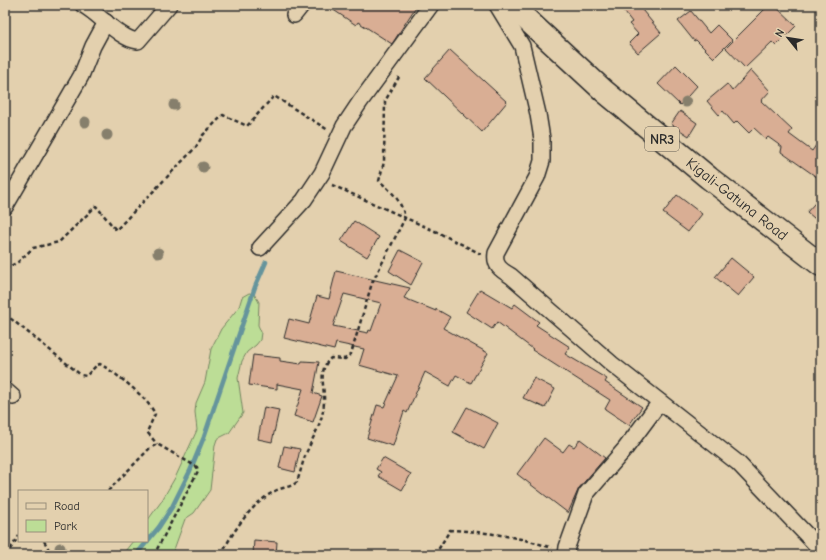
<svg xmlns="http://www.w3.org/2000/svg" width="826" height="560" font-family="'Comic Neue',sans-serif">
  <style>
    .green { fill: #bcdd96; stroke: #748460 }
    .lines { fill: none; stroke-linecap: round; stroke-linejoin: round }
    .stream { stroke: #65949c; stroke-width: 4.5 }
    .building { fill: #d9ae94; stroke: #2b2b2b; fill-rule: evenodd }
    .minor-casing { stroke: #2b2b2b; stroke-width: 18 }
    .highway-casing { stroke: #2b2b2b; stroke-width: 25 }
    .path { stroke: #2b2b2b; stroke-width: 2.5; stroke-dasharray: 4 3; stroke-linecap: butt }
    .minor { stroke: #e3d0ae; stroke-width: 15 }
    .highway { stroke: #e3d0ae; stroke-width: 22 }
    .tree { fill: #867f6c }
    .labels { text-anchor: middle; stroke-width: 3; stroke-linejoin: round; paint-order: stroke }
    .shield { fill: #e3d0ae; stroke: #625c52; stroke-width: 1 }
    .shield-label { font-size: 14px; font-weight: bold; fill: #2b2b2b }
    .street-label { font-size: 15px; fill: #2b2b2b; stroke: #e3d0ae }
  </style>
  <rect width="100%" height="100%" fill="#e3d0ae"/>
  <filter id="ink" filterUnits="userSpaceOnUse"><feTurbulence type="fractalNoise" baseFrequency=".025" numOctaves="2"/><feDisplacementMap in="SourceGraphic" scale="8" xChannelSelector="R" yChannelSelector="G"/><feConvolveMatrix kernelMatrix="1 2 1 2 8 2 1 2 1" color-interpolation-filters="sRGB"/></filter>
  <g filter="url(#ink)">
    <polygon class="green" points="249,293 254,294 259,302 258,325 261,332 260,340 256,345 247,352 242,361 238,378 243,413 229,433 217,439 215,445 210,490 194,513 185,519 172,555 122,555 133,541 147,541 147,521 161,502 176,476 197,430 195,412 196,403 205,382 211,349 221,329 239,307 242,297"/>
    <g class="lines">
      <polyline class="stream" points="136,555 159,527 172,507 190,471 204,437 255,287 266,262"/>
    </g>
    <g class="building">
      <polygon points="326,5 417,5 392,44 358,22 356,25"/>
      <polygon points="619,5 638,5 661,33 638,53 629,43 638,34 629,24 632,22"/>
      <polygon points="769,5 774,5 796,26 776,46 772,42 745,68 726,48"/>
      <polygon points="691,11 709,33 717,25 732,40 714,58 696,40 694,41 678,21"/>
      <polygon points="450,50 507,102 482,132 425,78"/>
      <polygon points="676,65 697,86 680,105 658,84"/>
      <polygon points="751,70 770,91 761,101 792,130 789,134 812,151 821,138 821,180 781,152 782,147 768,137 766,139 754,128 749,133 737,121 734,124 723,111 719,115 707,101 727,84 732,91"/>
      <polygon points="680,111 697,123 689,136 671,124"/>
      <polygon points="677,195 702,214 688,232 663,213"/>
      <polygon points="821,196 821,224 807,212"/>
      <polygon points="354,221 379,237 367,257 341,241"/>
      <polygon points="400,250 423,262 411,285 389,271"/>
      <polygon points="731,258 754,277 738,296 715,277"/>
      <path d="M336,271l74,17 -6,10 32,13v-2l14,8 -7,11 45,25 -17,30 -15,-8 -6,11 -25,-14 -18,41 -3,-2 -11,35 -26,-8 10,-33 7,2 14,-31 -39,-11 5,-16 -28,-6 -2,7 -50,-12 5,-19 20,5 8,-28 12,3zM344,294l37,9 -10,28 -2,-1 -1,3 -35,-7z"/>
      <polygon points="480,289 512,308 515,304 539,322 536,325 570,347 565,354 607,379 605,382 642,407 629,425 605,409 610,400 532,350 533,349 497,322 492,329 466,312"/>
      <polygon points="253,355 280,358 280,361 301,364 302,361 319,362 313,393 322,396 313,422 294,416 303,389 277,384 277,389 249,385"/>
      <polygon points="534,378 555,389 545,408 523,398"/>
      <polygon points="264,407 279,410 272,442 258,439"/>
      <polygon points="467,407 498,423 484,449 453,432"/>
      <polygon points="544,438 563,452 569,444 574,447 580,439 605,458 579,488 568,513 517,474"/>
      <polygon points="284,446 300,449 295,472 279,468"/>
      <polygon points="383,458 411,474 402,490 378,476 381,472 376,469"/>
      <polygon points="254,540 277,542 276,555 253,555"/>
    </g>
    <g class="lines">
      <defs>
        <g id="minor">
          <path d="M83,5c16,9 37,34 55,36l31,-36"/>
          <path d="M497,5l25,41 16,68 4,25v22l-5,16 -41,76c-2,13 5,17 15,23l101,88 126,99 83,87"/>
          <polyline points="294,15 302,5"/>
          <polyline points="5,207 81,76 93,46 106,22"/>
          <polyline points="260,248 304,200 322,173 344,126 360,102 431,5"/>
          <polyline points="5,390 13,397"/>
          <polyline points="566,555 567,547 586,494 625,449 660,402"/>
        </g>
        <polyline id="highway" points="511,5 604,91 709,178 821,265"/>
      </defs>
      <use href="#minor" class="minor-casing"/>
      <use href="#highway" class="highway-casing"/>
      <g class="path">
        <polyline points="332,185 437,232 481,254"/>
        <polyline points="5,269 18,262 33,248 59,242 96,206 116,230 196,147 203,135 223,115 247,126 274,96 328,130"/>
        <path d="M5,314l76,61 5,1 11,-11 3,-1c17,10 47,33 55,50l-8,18 10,12"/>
        <polyline points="108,491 150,448 157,444 197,467 198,471 154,555"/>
        <polyline points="44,541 52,555"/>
        <polyline points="6,555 19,536"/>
        <path d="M221,555c12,-24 30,-51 54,-64 7,-4 15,-3 22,-9 4,-11 6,-23 11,-33 7,-16 15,-28 16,-47 1,-15 -7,-32 7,-44l14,1 6,-5 21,-71 33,-65c-3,-16 -13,-27 -26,-37l5,-19 1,-61 14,-24"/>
        <path d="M435,555l15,-25c37,2 67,6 102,18"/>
      </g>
      <use href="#minor" class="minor"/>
      <use href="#highway" class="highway"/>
    </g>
    <g class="tree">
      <circle cx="686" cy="102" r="5.5"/>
      <circle cx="174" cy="105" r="5.5"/>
      <circle cx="85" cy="122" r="5.5"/>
      <circle cx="107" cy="135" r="5.5"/>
      <circle cx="203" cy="167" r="5.5"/>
      <circle cx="158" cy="253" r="5.5"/>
      <circle cx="60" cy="548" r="5.5"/>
    </g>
  </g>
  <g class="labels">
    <rect class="shield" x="645" y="127" width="34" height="24" rx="3"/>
    <g class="shield-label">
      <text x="662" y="144">NR3</text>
    </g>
    <g class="street-label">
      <text transform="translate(737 199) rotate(38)" y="5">Kigali-Gatuna Road</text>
    </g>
  </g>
  <rect width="826" height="560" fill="none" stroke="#e3d0ae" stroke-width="20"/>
  <rect x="10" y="10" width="806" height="540" fill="none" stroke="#2b2b2b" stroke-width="1.5" filter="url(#ink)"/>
  <rect x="18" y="490" width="130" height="52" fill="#e3d0ae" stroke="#998e7a"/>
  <rect x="26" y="503" width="20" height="6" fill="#e3d0ae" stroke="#998e7a"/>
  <text x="54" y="510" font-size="12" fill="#2b2b2b">Road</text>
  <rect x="26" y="520" width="20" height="12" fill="#bcdd96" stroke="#998e7a"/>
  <text x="54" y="530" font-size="12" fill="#2b2b2b">Park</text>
  <g transform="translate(788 38) rotate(300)" stroke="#e3d0ae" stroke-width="3" paint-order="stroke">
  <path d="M0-3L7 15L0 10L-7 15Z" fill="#2b2b2b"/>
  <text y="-6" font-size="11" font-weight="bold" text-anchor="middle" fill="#2b2b2b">N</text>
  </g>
</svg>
